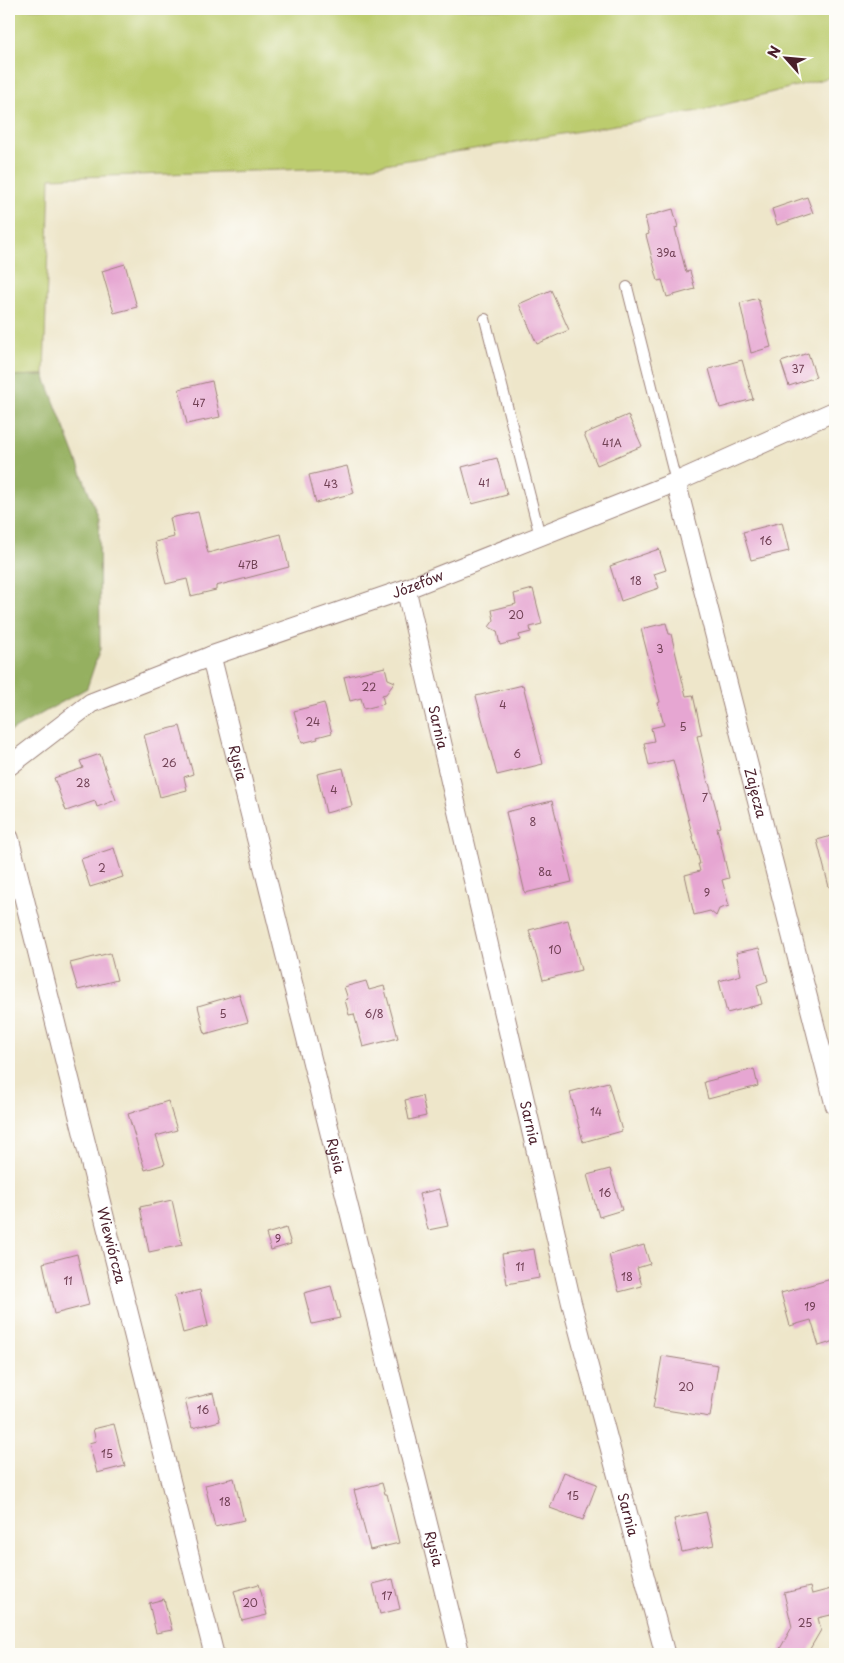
<svg xmlns="http://www.w3.org/2000/svg" width="844" height="1663" font-family="'Playpen Sans',sans-serif">
  <style>
    .green { fill: #bccc6e; stroke: #83764c }
    .forest { fill: #95b061; stroke: #706846 }
    .building { fill: #e6a6d2 }
    .lines { fill: none; stroke-linecap: round; stroke-linejoin: round }
    .lane-casing { stroke: #9c827a; stroke-width: 12 }
    .street-casing { stroke: #9c827a; stroke-width: 21 }
    .lane { stroke: #fff; stroke-width: 10 }
    .street { stroke: #fff; stroke-width: 19 }
    .labels { text-anchor: middle; stroke-width: 5; stroke-linejoin: round; paint-order: stroke }
    .number-label { font-size: 11px; fill: #714155 }
    .street-label { font-size: 14px; fill: #4a1f2b; stroke: #fdfcf7 }
  </style>
  <rect width="100%" height="100%" fill="#fdfcf7"/>
  <filter id="ink" filterUnits="userSpaceOnUse"><feTurbulence type="fractalNoise" baseFrequency=".02" numOctaves="2"/><feDisplacementMap in="SourceGraphic" scale="10" xChannelSelector="R" yChannelSelector="G"/><feConvolveMatrix kernelMatrix="1 2 1 2 8 2 1 2 1" color-interpolation-filters="sRGB"/></filter>
  <filter id="wash" filterUnits="userSpaceOnUse"><feTurbulence type="fractalNoise" baseFrequency=".0096" numOctaves="4" result="noise"/><feDisplacementMap in="SourceGraphic" scale="20" xChannelSelector="R" yChannelSelector="G"/><feGaussianBlur stdDeviation="1.12" result="paint"/><feColorMatrix in="noise" values="0 0 0 0 0 0 0 0 0 0 0 0 0 0 0 0 0 1.4 0 .05"/><feComposite in="paint" operator="in"/></filter>
  <g filter="url(#wash)">
    <rect width="100%" height="100%" fill="#eee6ca"/>
    <polygon class="green" points="9,9 835,9 835,76 704,110 367,167 50,178 44,375 9,376"/>
    <polygon class="forest" points="44,375 99,519 100,649 87,688 9,732 9,376"/>
    <g id="blocks">
      <g class="building">
        <polygon points="807,197 813,213 777,225 772,209"/>
        <polygon points="673,209 678,227 675,228 686,272 690,271 695,289 667,297 662,280 658,281 646,235 649,234 645,217"/>
        <polygon points="125,264 137,307 114,313 102,271"/>
        <polygon points="551,290 569,330 537,344 519,304"/>
        <polygon points="758,298 771,347 751,353 740,303"/>
        <polygon points="808,353 816,377 789,386 781,362"/>
        <polygon points="742,360 753,399 720,408 709,369"/>
        <polygon points="212,381 220,417 187,424 179,389"/>
        <polygon points="628,415 642,446 597,465 584,434"/>
        <polygon points="497,458 507,495 472,504 462,467"/>
        <polygon points="347,466 354,493 316,503 309,475"/>
        <polygon points="198,512 208,553 281,534 289,567 216,586 216,590 191,596 187,579 166,584 155,542 174,537 170,518"/>
        <polygon points="782,522 789,551 751,560 743,532"/>
        <polygon points="659,549 666,570 654,574 659,588 621,601 610,566"/>
        <polygon points="533,589 542,624 530,627 531,632 519,635 520,640 500,645 497,631 489,627 494,620 492,610 516,604 514,594"/>
        <polygon points="666,623 669,634 671,634 686,696 693,695 702,735 697,736 708,783 709,783 721,827 717,828 729,878 722,880 729,906 719,909 716,916 710,911 694,915 685,875 700,871 698,864 700,864 673,760 649,766 644,743 654,741 651,728 664,725 658,703 660,702 641,629"/>
        <polygon points="385,667 388,679 395,682 386,694 382,695 384,704 364,709 361,698 350,701 344,677"/>
        <polygon points="523,685 543,764 497,775 476,696"/>
        <polygon points="324,703 332,733 317,737 318,739 302,743 294,711"/>
        <polygon points="180,726 193,774 184,777 187,790 160,797 144,735"/>
        <polygon points="100,754 116,800 97,807 95,801 66,811 54,778 83,768 80,761"/>
        <polygon points="343,768 352,806 326,813 317,774"/>
        <polygon points="552,801 572,882 525,893 506,812"/>
        <polygon points="835,835 835,886 829,887 817,840"/>
        <polygon points="114,848 123,877 90,887 81,859"/>
        <polygon points="568,920 581,970 543,980 529,930"/>
        <polygon points="759,948 768,981 757,985 762,1004 727,1013 719,981 741,975 736,953"/>
        <polygon points="110,953 117,980 78,990 70,963"/>
        <polygon points="366,981 369,990 384,986 398,1038 363,1047 354,1014 349,1015 345,1000 348,999 344,987"/>
        <polygon points="239,994 248,1022 205,1034 198,1006"/>
        <polygon points="754,1069 758,1086 708,1099 704,1082"/>
        <polygon points="608,1082 622,1131 583,1142 570,1092"/>
        <polygon points="422,1096 426,1116 409,1120 405,1100"/>
        <polygon points="168,1101 177,1130 156,1136 165,1164 145,1170 128,1114"/>
        <polygon points="610,1169 622,1210 599,1217 587,1175"/>
        <polygon points="439,1189 448,1226 428,1230 419,1194"/>
        <polygon points="172,1200 182,1245 149,1252 140,1207"/>
        <polygon points="286,1228 291,1244 271,1250 266,1234"/>
        <polygon points="644,1245 650,1264 637,1268 642,1286 619,1292 609,1255"/>
        <polygon points="534,1249 539,1278 507,1284 502,1254"/>
        <polygon points="77,1254 89,1305 54,1314 43,1263"/>
        <polygon points="835,1278 835,1341 819,1346 811,1320 790,1326 781,1293"/>
        <polygon points="331,1286 340,1318 312,1324 304,1293"/>
        <polygon points="200,1290 208,1326 183,1333 174,1296"/>
        <polygon points="662,1356 718,1365 710,1417 653,1408"/>
        <polygon points="213,1393 220,1421 192,1428 185,1400"/>
        <polygon points="114,1424 125,1466 97,1473 89,1443 96,1441 93,1429"/>
        <polygon points="564,1472 597,1484 583,1520 550,1508"/>
        <polygon points="234,1478 244,1520 215,1527 205,1485"/>
        <polygon points="382,1483 385,1494 387,1494 399,1543 370,1550 354,1490"/>
        <polygon points="706,1512 714,1545 682,1552 674,1519"/>
        <polygon points="393,1579 400,1609 380,1614 373,1584"/>
        <polygon points="259,1584 267,1615 242,1621 234,1591"/>
        <polygon points="810,1587 812,1594 835,1588 835,1614 818,1618 821,1630 807,1654 777,1654 792,1627 784,1593"/>
        <polygon points="164,1599 172,1630 156,1633 149,1603"/>
      </g>
    </g>
  </g>
  <g filter="url(#ink)">
    <use href="#blocks" fill-opacity="0" stroke="#9c827a" stroke-width="1"/>
    <g class="lines">
      <defs>
        <g id="lane">
          <polyline points="627,287 676,482"/>
          <polyline points="485,319 540,536"/>
        </g>
        <g id="street">
          <path id="s1" d="M676,482l159,623"/>
          <path id="s2" d="M406,589l165,712 94,353"/>
          <path id="s3" d="M211,656l249,998"/>
          <path id="s4" d="M9,766l82,-63 120,-47 195,-67 270,-107 159,-71"/>
          <path id="s5" d="M9,838l205,816"/>
        </g>
      </defs>
      <use href="#lane" class="lane-casing"/>
      <use href="#street" class="street-casing"/>
      <use href="#lane" class="lane"/>
      <use href="#street" class="street"/>
    </g>
  </g>
  <g class="labels">
    <g class="number-label">
      <text x="666" y="257">39a</text>
      <text x="798" y="373">37</text>
      <text x="199" y="407">47</text>
      <text x="612" y="447">41A</text>
      <text x="484" y="487">41</text>
      <text x="331" y="488">43</text>
      <text x="766" y="545">16</text>
      <text x="248" y="569">47B</text>
      <text x="636" y="585">18</text>
      <text x="516" y="619">20</text>
      <text x="660" y="653">3</text>
      <text x="369" y="691">22</text>
      <text x="503" y="709">4</text>
      <text x="313" y="726">24</text>
      <text x="683" y="731">5</text>
      <text x="517" y="758">6</text>
      <text x="169" y="767">26</text>
      <text x="83" y="787">28</text>
      <text x="334" y="794">4</text>
      <text x="705" y="802">7</text>
      <text x="533" y="826">8</text>
      <text x="102" y="872">2</text>
      <text x="545" y="876">8a</text>
      <text x="707" y="897">9</text>
      <text x="555" y="954">10</text>
      <text x="223" y="1018">5</text>
      <text x="374" y="1018">6/8</text>
      <text x="596" y="1116">14</text>
      <text x="605" y="1197">16</text>
      <text x="278" y="1243">9</text>
      <text x="520" y="1271">11</text>
      <text x="627" y="1281">18</text>
      <text x="68" y="1285">11</text>
      <text x="810" y="1311">19</text>
      <text x="686" y="1391">20</text>
      <text x="203" y="1414">16</text>
      <text x="107" y="1458">15</text>
      <text x="573" y="1500">15</text>
      <text x="225" y="1506">18</text>
      <text x="387" y="1600">17</text>
      <text x="250" y="1607">20</text>
      <text x="805" y="1627">25</text>
    </g>
    <g class="street-label">
      <text dy="5" stroke="none"><textPath href="#s4" startOffset="451">Józefów</textPath></text>
      <text dy="5" stroke="none"><textPath href="#s2" startOffset="142">Sarnia</textPath></text>
      <text dy="5" stroke="none"><textPath href="#s3" startOffset="110">Rysia</textPath></text>
      <text dy="5" stroke="none"><textPath href="#s1" startOffset="321">Zajęcza</textPath></text>
      <text dy="5" stroke="none"><textPath href="#s2" startOffset="548">Sarnia</textPath></text>
      <text dy="5" stroke="none"><textPath href="#s3" startOffset="515">Rysia</textPath></text>
      <text dy="5" stroke="none"><textPath href="#s5" startOffset="420">Wiewiórcza</textPath></text>
      <text dy="5" stroke="none"><textPath href="#s2" startOffset="952">Sarnia</textPath></text>
      <text dy="5" stroke="none"><textPath href="#s3" startOffset="920">Rysia</textPath></text>
    </g>
  </g>
  <rect width="844" height="1663" fill="none" stroke="#fdfcf7" stroke-width="30"/>
  <g transform="translate(786 58) rotate(297)" stroke="#fdfcf7" stroke-width="4" paint-order="stroke">
  <path d="M0-4L9 19L0 12L-9 19Z" fill="#4a1f2b"/>
  <text y="-8" font-size="14" font-weight="bold" text-anchor="middle" fill="#4a1f2b">N</text>
  </g>
</svg>
